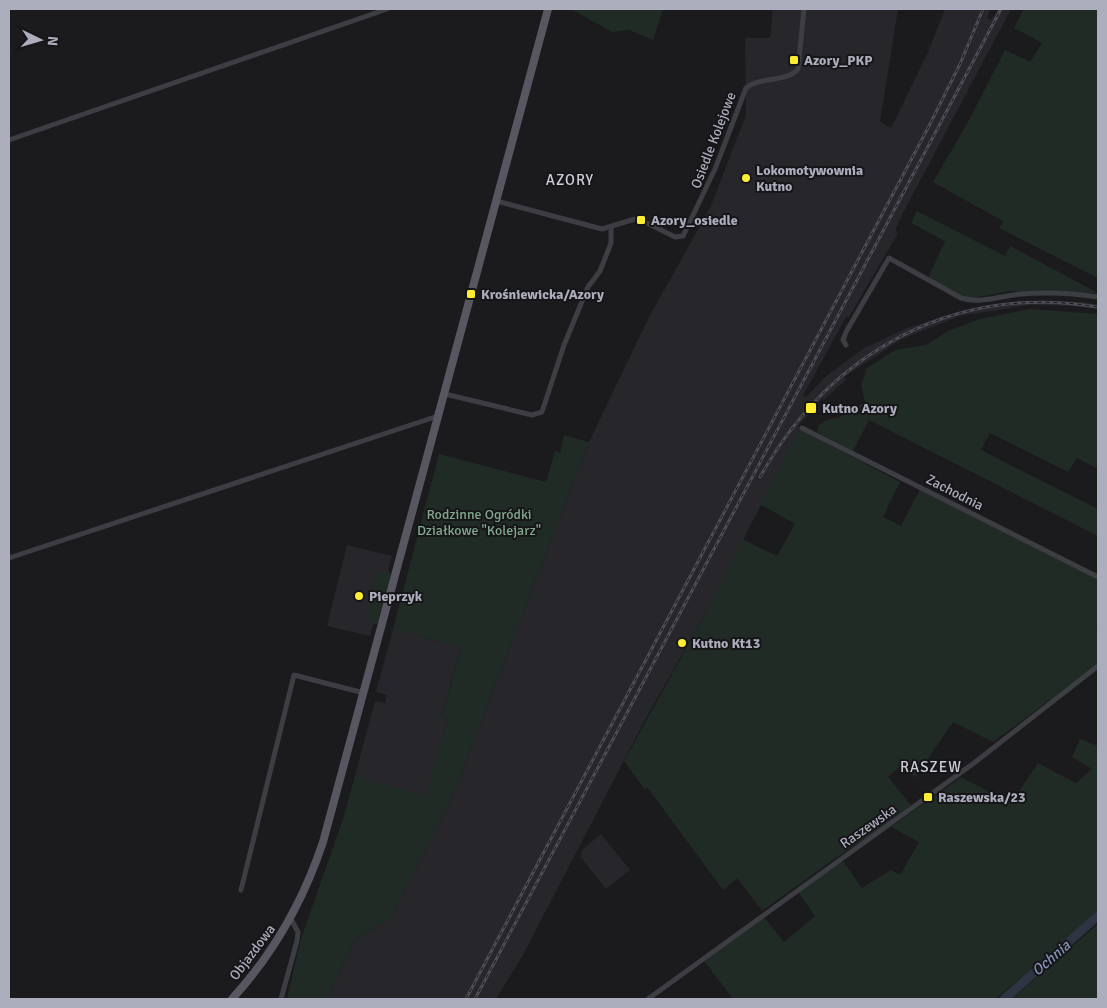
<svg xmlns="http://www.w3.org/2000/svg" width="1107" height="1008" font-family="Signika,sans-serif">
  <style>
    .built { fill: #27262a }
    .green { fill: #212b25 }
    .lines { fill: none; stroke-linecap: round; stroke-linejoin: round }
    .river { stroke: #2e3442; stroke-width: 9 }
    .minor { stroke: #3d3d44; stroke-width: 5 }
    .primary { stroke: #575661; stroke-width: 8 }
    .rail-casing { stroke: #4e4d57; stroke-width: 3 }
    .rail { stroke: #161518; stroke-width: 1; stroke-dasharray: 4; stroke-linecap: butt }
    .poi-dot { fill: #feed30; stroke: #161518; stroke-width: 2 }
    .labels { text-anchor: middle; stroke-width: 4; stroke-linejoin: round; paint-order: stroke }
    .poi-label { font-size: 14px; font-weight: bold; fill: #acadbd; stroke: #161518; text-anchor: start }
    .street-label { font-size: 14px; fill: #acadbd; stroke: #161518 }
    .park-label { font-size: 14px; fill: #82a98e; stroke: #161518 }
    .neighbourhood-label { font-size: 15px; letter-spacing: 1px; fill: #cdcdd8; stroke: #161518 }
    .water-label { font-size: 15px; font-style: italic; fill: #8191b9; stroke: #161518 }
  </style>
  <rect width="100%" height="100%" fill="#1b1a1d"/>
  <g class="built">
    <polygon points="773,9 898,9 880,122 891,128 928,52 945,9 990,9 987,18 991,20 998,9 1011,9 904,211 896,228 897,235 849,317 846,317 803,396 806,397 825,377 864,348 907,328 944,316 994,304 1028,301 1084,302 1098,305 1098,309 1074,306 1029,305 960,316 900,340 844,377 846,380 824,400 822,399 798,426 800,429 705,614 646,718 523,955 496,999 327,999 355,939 390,920 450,803 589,442 648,319 711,206 746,115 745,38 770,38"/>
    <polygon points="347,545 392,556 370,636 327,626"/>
    <polygon points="393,629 461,647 442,715 448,718 426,796 355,776 375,701 385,703 387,695 376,692"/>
    <polygon points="601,834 630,870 606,889 580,856 583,849"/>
  </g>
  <g class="green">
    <polygon points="571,9 663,9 653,40 629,30 612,32"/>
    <polygon points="1024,9 1098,9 1098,278 999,228 1003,221 933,182 968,122 1005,50 1030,62 1042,43 1014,28"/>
    <polygon points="917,211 1005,256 1010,246 1098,293 1010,291 972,298 963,297 928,278 945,241 911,223"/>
    <polygon points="1030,309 1098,314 1098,469 1077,458 1068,472 990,433 981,450 1098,509 1098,536 869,420 853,451 817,432 818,426 826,420 840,417 865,402 861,386 867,368 895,350 926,345 948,331 980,319"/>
    <polygon points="800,429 900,482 883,517 901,526 920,489 1098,579 1098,623 1096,626 1098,627 1098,664 993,742 953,722 915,778 904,763 888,777 911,805 886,825 834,859 762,911 737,878 723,890 647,787 645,790 624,761 705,614 742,539 777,556 795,524 760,504"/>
    <polygon points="564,435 589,442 450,803 390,920 355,939 327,999 287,999 301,939 343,819 355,776 426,795 448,718 442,716 461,647 393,629 439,454 546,482 555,451 560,453"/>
    <path d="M383,571h6l2,5 -13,48c-6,0 -10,-3 -11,-9l10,-41z"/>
    <polygon points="1080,739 1098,746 1098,911 996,999 733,999 704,961 763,916 784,942 815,916 798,892 843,861 862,888 891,870 900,875 919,842 891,827 961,777 1011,803 1038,763 1076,783 1092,769 1072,757"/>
    <polygon points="1098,924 1098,999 1011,999"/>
  </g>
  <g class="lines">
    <polyline class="river" points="1004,999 1098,916"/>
    <g class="minor">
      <polyline points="9,140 387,9"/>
      <path d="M496,201l106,28 33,-10 6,1 34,17 8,-1 32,-67 31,-81c14,-12 40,-5 52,-19l6,-60"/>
      <path d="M846,345l-3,-5 3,-8 43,-74 72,40c19,6 40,-2 59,-4 25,-2 53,-1 78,3"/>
      <polyline points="445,394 532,415 542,412 564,345 588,287 600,271 611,243 611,228"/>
      <polyline points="802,428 1098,577"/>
      <polyline points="9,558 438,416"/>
      <polyline points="241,890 294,675 364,693"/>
      <polyline points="281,999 297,941 298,932 291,919"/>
      <polyline points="648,999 974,763 1098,666"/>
    </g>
    <path class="primary" d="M232,999c42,-46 71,-97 91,-157l225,-833"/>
    <defs>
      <g id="rail">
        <path d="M760,477c70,-125 194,-194 338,-170"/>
        <polyline points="466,999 929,126 960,64 983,9"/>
        <polyline points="475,999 1001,9"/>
      </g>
    </defs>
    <use href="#rail" class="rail-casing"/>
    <use href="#rail" class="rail"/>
  </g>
  <g class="poi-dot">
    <rect x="789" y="55" width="10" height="10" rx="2.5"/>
    <circle cx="746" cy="178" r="5"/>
    <rect x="636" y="215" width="10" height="10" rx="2.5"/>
    <rect x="466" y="289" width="10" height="10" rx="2.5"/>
    <rect x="805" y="402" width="12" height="12" rx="2.5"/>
    <circle cx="359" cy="596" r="5"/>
    <circle cx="682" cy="643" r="5"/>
    <rect x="923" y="792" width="10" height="10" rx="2.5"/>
  </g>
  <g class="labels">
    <g class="poi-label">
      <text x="804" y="65">Azory_PKP</text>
      <text x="756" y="175">Lokomotywownia<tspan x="756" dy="16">Kutno</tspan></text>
      <text x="651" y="225">Azory_osiedle</text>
      <text x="481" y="299">Krośniewicka/Azory</text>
      <text x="822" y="413">Kutno Azory</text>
      <text x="369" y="601">Pieprzyk</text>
      <text x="692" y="648">Kutno Kt13</text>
      <text x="938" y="802">Raszewska/23</text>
    </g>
    <g class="street-label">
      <text transform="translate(713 140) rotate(-69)" y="5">Osiedle Kolejowe</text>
      <text transform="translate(955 492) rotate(27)" y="5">Zachodnia</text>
      <text transform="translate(868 826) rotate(-35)" y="5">Raszewska</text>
      <text transform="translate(252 952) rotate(-53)" y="5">Objazdowa</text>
    </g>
    <g class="park-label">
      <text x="479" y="519">Rodzinne Ogródki<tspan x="479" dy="16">Działkowe "Kolejarz"</tspan></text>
    </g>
    <g class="neighbourhood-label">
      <text x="570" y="185">AZORY</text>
      <text x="931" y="772">RASZEW</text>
    </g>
    <g class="water-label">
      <text transform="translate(1051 958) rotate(-41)" y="5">Ochnia</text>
    </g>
  </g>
  <rect width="1107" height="1008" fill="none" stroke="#acadbd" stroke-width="20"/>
  <g transform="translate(40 40) rotate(95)" stroke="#161518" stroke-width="4" paint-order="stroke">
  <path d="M0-4L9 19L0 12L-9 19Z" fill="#acadbd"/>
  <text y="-8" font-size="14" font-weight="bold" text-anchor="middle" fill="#acadbd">N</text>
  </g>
</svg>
